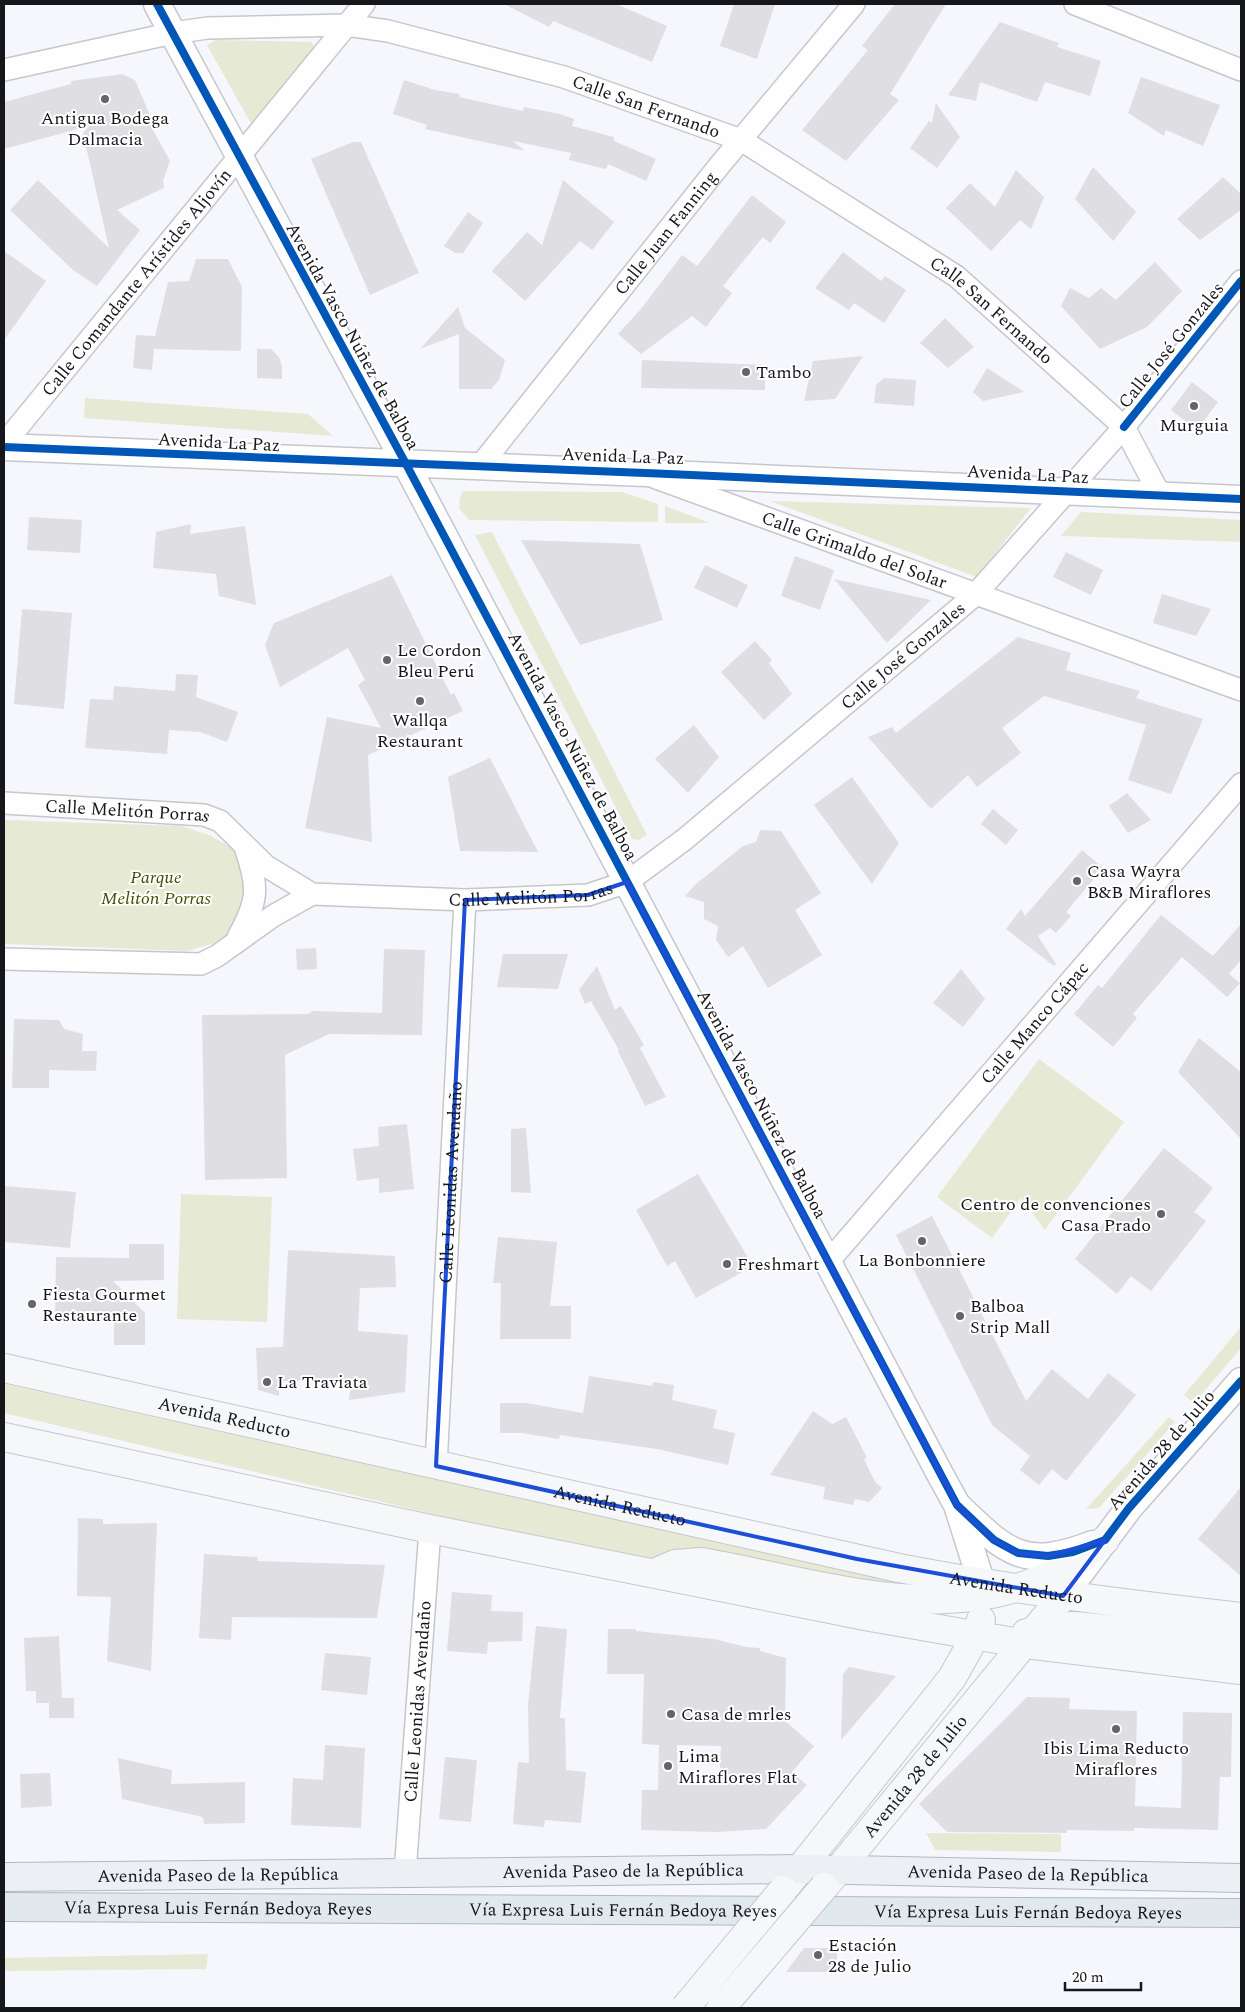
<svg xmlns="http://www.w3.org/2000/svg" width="1245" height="2012" font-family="Spectral,serif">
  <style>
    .green { fill: #e6ead4 }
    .building { fill: #dfdee2; fill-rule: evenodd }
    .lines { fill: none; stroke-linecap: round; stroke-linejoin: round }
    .minor-casing { stroke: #c6c7cb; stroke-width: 24 }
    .tertiary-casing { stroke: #c6c7cb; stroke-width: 29 }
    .secondary-casing { stroke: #c6c7cb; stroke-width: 30 }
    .primary-casing { stroke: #b0b8c1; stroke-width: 30 }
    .motorway-casing { stroke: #b0b8c1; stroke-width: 30 }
    .minor { stroke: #fefeff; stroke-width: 21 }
    .tertiary { stroke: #fefeff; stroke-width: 26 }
    .secondary { stroke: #f5f7f9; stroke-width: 28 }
    .primary { stroke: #ecf0f4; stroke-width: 28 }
    .motorway { stroke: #e1e8ee; stroke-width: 28 }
    .secondary-bridge-casing { stroke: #c6c7cb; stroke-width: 30; stroke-linecap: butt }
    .secondary-bridge { stroke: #f5f7f9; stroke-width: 28 }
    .cycleway-casing { stroke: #fff; stroke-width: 11 }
    .cycleway { stroke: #0057b8; stroke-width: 8 }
    .marked { fill: none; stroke: #1d4ed8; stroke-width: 4; stroke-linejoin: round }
    .poi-dot { fill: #646569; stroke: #fff; stroke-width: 2 }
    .labels { text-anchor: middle; stroke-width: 4; stroke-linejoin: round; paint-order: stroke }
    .street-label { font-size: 18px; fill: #16171a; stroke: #fff }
    .poi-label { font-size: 18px; fill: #16171a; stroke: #fff; text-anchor: start }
    .park-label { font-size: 18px; font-style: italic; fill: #474c02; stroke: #fff }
  </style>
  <rect width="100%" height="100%" fill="#f6f7fc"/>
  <g class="green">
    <polygon points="216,40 312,42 315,48 257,124 250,122 207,45"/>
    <polygon points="85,398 308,414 333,436 84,418"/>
    <polygon points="463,491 622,492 658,504 658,522 469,520 459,508 460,497"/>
    <polygon points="770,501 1031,508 977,577"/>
    <polygon points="665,506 710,523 665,523"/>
    <polygon points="1081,512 1241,520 1241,542 1061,536"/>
    <polygon points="492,532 647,835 639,840 632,839 475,535"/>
    <polygon points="4,820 182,826 211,836 234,849 246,870 251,890 235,929 215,943 187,951 4,944"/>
    <polygon points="1039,1059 1124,1122 1045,1230 1021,1198 992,1238 937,1197"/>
    <polygon points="181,1194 272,1197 267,1322 177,1319"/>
    <polygon points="1241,1327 1241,1348 1194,1403 1184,1395"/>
    <polygon points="4,1384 908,1584 907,1590 650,1565 4,1413"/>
    <polygon points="1169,1417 1175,1422 1099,1508 1086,1509"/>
    <polygon points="926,1833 1061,1834 1061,1852 935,1850"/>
    <polygon points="208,1954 206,1969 4,1971 4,1958"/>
  </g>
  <g class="building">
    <polygon points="504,4 616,4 667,26 652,62 553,21 549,27"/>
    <polygon points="734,4 775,4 757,59 720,46"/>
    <polygon points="895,4 946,4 890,94 899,100 846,161 802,130 868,50 862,46"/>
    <polygon points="1000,22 1059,43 1057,47 1101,61 1090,96 1045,82 1037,102 980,82 976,101 948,95"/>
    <polygon points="122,74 135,80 152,120 149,123 170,161 163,181 164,188 117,210 140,230 97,286 73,270 10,210 38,180 109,248 83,133 89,126 4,149 4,102 71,84 71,81"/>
    <polygon points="1141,77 1220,105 1203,146 1166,130 1164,136 1128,113"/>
    <polygon points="404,80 435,90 460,94 459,97 523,111 524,107 560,114 574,119 572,126 614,137 614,141 656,159 646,181 608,164 606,169 569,160 571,153 513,141 525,151 425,129 427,125 393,114"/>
    <polygon points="936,103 960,137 937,168 910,148 929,121 932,123"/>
    <polygon points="353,142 361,142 419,273 370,295 311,159"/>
    <polygon points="1093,167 1136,212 1113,241 1075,199"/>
    <polygon points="1016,170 1044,197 1031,229 1020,220 991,251 946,208 970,183 995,207"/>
    <polygon points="1223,177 1241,194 1241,210 1200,240 1177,219"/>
    <polygon points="563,180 614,222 592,250 580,241 525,301 492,271 527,232 542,245"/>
    <polygon points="752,195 786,222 770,243 763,237 723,286 732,293 706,327 692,316 641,354 618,334 640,310 682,255 697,266"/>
    <polygon points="468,212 483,223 463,253 455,253 444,246"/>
    <polygon points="4,251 46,281 4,340"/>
    <polygon points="843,252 881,281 885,276 906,290 884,323 854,303 849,310 815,288"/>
    <polygon points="196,259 228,259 242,287 241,351 154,349 152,370 133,368 136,335 155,336 168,282 189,281"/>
    <polygon points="1155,262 1182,291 1147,327 1100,349 1061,306 1070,288 1089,298 1101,288 1116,300"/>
    <polygon points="458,307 465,328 505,360 499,380 491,389 459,389 459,334 420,349"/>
    <polygon points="945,318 974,347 948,368 920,343"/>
    <polygon points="257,349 271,349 279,357 282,366 282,379 257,378"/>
    <polygon points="863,356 835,399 804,401 813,361"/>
    <polygon points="642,360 765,365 765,390 641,388"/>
    <polygon points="987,368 1024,392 983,401 973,392"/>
    <polygon points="884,378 916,380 914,406 874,403 876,385"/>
    <polygon points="1192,382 1218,402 1197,430 1171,410"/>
    <polygon points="29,517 82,520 80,553 27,550"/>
    <polygon points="191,524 190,534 245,526 256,605 219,596 216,574 153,568 156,532"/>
    <polygon points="521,540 640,544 663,620 580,645"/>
    <polygon points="1066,552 1103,570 1091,595 1053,577"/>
    <polygon points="795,556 834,570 820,610 781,596"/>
    <polygon points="705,565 748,585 737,608 694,588"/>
    <polygon points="392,575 451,695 454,693 463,711 368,755 372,842 305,828 327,717 381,728 358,685 365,680 348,648 280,687 265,645 274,623"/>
    <polygon points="834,579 931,600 887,643"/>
    <polygon points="1162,594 1211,609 1196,636 1153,623"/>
    <polygon points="22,609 72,613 64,709 14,704"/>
    <polygon points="1018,637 1071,653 1066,670 1140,691 1136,698 1203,719 1171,794 1128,780 1146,725 1044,696 1002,728 1021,753 977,787 968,775 931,809 868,737 892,727 896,733"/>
    <polygon points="755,641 772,660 769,663 792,694 764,720 721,672"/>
    <polygon points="176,674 198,675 196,697 238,712 227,742 200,732 169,730 167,754 85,748 90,699 113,700 114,686 175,691"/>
    <polygon points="694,725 719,757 688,793 655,759"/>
    <polygon points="490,758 538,852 460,851 448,777"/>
    <polygon points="852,777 899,843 872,884 814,805"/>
    <polygon points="1127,793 1151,820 1128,833 1109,806"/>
    <polygon points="993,809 1018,830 1006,845 981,824"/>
    <polygon points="760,830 781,831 821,893 795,910 822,955 768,988 743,946 728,957 716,940 718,926 704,919 704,902 685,896 696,884 743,846 756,842"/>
    <polygon points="1082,850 1103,868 1066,912 1071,916 1056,933 1050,928 1038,936 1056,964 1054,966 1006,929 1021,909 1025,916"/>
    <polygon points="1161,915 1213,956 1241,924 1241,960 1229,974 1240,983 1227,997 1182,957 1133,1014 1137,1018 1113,1047 1074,1014 1098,985 1102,988"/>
    <polygon points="316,948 317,969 297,970 296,949"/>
    <polygon points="384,949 425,950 422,1035 329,1034 285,1055 287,1178 205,1180 202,1015 309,1014 312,1011 382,1013"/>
    <polygon points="503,954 568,954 558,989 497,987"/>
    <polygon points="597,966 615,1010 621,1006 644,1045 640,1048 666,1097 645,1106 618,1051 619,1050 591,1001 585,1004 579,990"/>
    <polygon points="961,969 985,999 963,1027 933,1003"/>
    <polygon points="14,1019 59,1020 64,1029 83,1034 82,1051 97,1051 96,1071 49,1070 49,1088 12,1088"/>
    <polygon points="1199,1038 1241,1072 1241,1139 1178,1072"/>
    <polygon points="407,1124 414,1189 379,1193 379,1178 357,1181 353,1149 379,1146 378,1127"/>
    <polygon points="526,1128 531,1193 511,1192 511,1129"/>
    <polygon points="1164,1148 1213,1188 1194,1212 1206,1221 1151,1291 1131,1276 1117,1294 1075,1259"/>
    <polygon points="698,1174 753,1266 696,1298 675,1261 667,1266 636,1210"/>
    <polygon points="4,1186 76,1192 70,1248 4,1242"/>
    <polygon points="932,1216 1026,1401 1052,1369 1088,1399 1108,1373 1136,1395 1066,1481 1052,1469 1039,1485 1020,1470 1030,1456 992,1425 896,1235"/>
    <polygon points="498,1237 557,1242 550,1306 571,1306 571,1339 500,1339 501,1283 493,1283"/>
    <polygon points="129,1244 164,1244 164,1280 113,1281 145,1313 145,1345 114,1345 114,1322 55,1321 56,1257 129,1258"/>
    <polygon points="288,1250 395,1256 396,1287 360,1288 358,1331 408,1335 405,1392 349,1400 351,1380 279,1381 279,1396 258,1390 256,1348 283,1347"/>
    <polygon points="589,1376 652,1386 653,1382 674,1385 672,1400 717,1410 713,1428 735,1433 728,1465 657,1449 560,1435 559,1439 522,1433 500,1433 500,1403 526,1403 583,1413"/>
    <polygon points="813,1411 832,1424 846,1417 867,1458 864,1459 875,1482 882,1488 869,1502 855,1499 853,1505 823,1499 825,1487 770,1475"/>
    <polygon points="1241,1487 1241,1576 1198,1539"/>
    <polygon points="78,1518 103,1519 103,1524 157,1523 151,1671 107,1661 111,1597 77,1596"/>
    <polygon points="204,1554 258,1557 257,1561 385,1565 377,1618 232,1617 231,1640 199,1638"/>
    <polygon points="452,1592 492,1595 491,1611 523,1612 522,1641 488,1642 487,1654 447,1651"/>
    <polygon points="536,1626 567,1629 560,1718 565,1718 566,1770 586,1772 581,1823 545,1820 544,1827 513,1824 518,1762 529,1763 528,1705"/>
    <path d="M608,1629h28v2l78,8 32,8 14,1v3l26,7 -1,63 29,25 -22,26 15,13 -41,44 -50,3 -75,-2 1,-40h16l1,-45 -17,-1 2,-70h-37zM677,1745l44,1 -2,39h-41z"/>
    <polygon points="59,1636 62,1698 74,1698 74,1718 49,1718 49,1703 36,1703 36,1691 26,1691 24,1638"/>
    <polygon points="325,1653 371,1657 367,1695 321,1690"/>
    <polygon points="849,1667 896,1676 841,1740 843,1674"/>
    <polygon points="1027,1697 1070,1698 1069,1709 1137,1711 1135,1806 1181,1808 1183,1712 1232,1713 1231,1777 1220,1777 1218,1830 1134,1828 1134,1831 1067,1830 1067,1833 947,1832 919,1804"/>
    <polygon points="325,1745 365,1748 361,1828 291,1825 293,1778 323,1780"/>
    <polygon points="445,1757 477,1760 471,1822 439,1819"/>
    <polygon points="118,1758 172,1770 171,1784 245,1782 245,1823 204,1824 203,1817 122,1799"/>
    <polygon points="50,1773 52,1806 21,1808 20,1774"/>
    <polygon points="804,1948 837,1948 837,1972 786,1972"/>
  </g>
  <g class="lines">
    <defs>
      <g id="minor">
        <polyline points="1075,4 1241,70"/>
        <path id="s1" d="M4,70l169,-37 34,-5 139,-3 42,6 176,46 177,63 215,136 168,151 36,68"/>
        <path id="s2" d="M4,444l360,-440"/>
        <path id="s3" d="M480,466l239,-300 135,-162"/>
        <path id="s4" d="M656,478l585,212"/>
        <path id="s5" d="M4,803l200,12 16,6 46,45 46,28 153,6 98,-4 25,-1 39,-13 58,-43 290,-244 149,-168 117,-146"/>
        <path d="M238,937c20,-36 21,-48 8,-87"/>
        <polyline points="4,959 201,964 217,956 273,916 312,894"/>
        <path id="s6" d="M828,1262l413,-478"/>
        <path id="s7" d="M436,1466l29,-566"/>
        <path id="s8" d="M405,1873l25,-344"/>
      </g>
      <g id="tertiary">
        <polyline points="157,4 406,464 941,1476 957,1505 982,1584"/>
        <path d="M4,447c412,19 825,31 1237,52"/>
        <path d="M960,1508c48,46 65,62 133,36"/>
        <polyline points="1063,1596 1129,1508 1241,1381"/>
      </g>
      <g id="secondary">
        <path id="s9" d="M4,1368l895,200c114,22 228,36 342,49"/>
        <polyline points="4,1437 430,1529 870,1617 1025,1644 1241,1670"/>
        <path d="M654,1573l21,-9 27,-2c140,25 280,80 403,-22"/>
        <polyline points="1026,1633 1051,1627 1075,1626 1241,1642"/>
        <polyline points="787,1885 952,1678 975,1637 981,1620"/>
        <path id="s10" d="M825,1886l238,-290"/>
      </g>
      <g id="primary">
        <path id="s11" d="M4,1877l796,-8 441,9"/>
      </g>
      <g id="motorway">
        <path id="s12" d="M4,1907l1237,6"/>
      </g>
    </defs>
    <use href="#minor" class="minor-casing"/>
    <use href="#tertiary" class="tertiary-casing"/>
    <use href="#secondary" class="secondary-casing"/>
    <use href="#primary" class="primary-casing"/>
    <use href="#motorway" class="motorway-casing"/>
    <use href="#minor" class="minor"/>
    <use href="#tertiary" class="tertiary"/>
    <use href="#secondary" class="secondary"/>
    <use href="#primary" class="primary"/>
    <use href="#motorway" class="motorway"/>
    <defs>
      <g id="secondary-bridge">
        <polyline points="685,2008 783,1890"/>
        <polyline points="721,2008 824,1887"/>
      </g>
    </defs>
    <use href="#secondary-bridge" class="secondary-bridge-casing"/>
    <use href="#secondary-bridge" class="secondary-bridge"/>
    <defs>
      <g id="cycleway">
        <polyline points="157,4 406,464 957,1505 994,1540 1018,1553 1048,1556 1073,1552 1105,1540 1129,1508 1241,1381"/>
        <polyline points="1124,427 1241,281"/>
        <path d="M4,447c412,19 825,31 1237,52"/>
      </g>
    </defs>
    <use href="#cycleway" class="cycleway-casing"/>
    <use href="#cycleway" class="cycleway"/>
  </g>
  <path class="marked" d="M627,882l330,623 37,35 24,13 30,3 57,-16 -42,56 -206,-37 -421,-93 29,-566 123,-5z"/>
  <g class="poi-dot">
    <circle cx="105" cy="99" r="5"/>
    <circle cx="746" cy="372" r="5"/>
    <circle cx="1194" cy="406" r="5"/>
    <circle cx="387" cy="660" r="5"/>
    <circle cx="420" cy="701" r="5"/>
    <circle cx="1077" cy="881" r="5"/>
    <circle cx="1161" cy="1214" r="5"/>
    <circle cx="922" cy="1241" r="5"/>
    <circle cx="727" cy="1264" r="5"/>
    <circle cx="32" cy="1304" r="5"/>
    <circle cx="960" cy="1316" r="5"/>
    <circle cx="267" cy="1382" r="5"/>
    <circle cx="671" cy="1714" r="5"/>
    <circle cx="1116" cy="1729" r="5"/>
    <circle cx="668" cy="1766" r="5"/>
    <circle cx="818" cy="1955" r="5"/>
  </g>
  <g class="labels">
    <g class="street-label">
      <text dy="6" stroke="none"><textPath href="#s1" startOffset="658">Calle San Fernando</textPath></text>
      <text dy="6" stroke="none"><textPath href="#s3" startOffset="298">Calle Juan Fanning</textPath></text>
      <text dy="6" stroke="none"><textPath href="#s2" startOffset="209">Calle Comandante Arístides Aljovín</textPath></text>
      <text dy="6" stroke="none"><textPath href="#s1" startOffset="1062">Calle San Fernando</textPath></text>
      <text transform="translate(353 336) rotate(61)" y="6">Avenida Vasco Núñez de Balboa</text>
      <text transform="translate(1171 345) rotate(-51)" y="6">Calle José Gonzales</text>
      <text transform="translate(219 442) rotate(3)" y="6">Avenida La Paz</text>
      <text transform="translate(623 456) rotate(2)" y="6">Avenida La Paz</text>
      <text transform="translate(1028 474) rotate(3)" y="6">Avenida La Paz</text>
      <text dy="6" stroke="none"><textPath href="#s4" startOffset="211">Calle Grimaldo del Solar</textPath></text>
      <text dy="6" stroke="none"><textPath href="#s5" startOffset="1010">Calle José Gonzales</textPath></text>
      <text transform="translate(573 746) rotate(62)" y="6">Avenida Vasco Núñez de Balboa</text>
      <text dy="6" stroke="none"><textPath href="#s5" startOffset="124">Calle Melitón Porras</textPath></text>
      <text dy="6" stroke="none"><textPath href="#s5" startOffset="555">Calle Melitón Porras</textPath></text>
      <text dy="6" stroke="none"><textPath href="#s6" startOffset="316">Calle Manco Cápac</textPath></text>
      <text transform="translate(762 1104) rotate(62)" y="6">Avenida Vasco Núñez de Balboa</text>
      <text dy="6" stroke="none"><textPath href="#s7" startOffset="284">Calle Leonidas Avendaño</textPath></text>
      <text dy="6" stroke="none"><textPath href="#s9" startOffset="226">Avenida Reducto</textPath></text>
      <text transform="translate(1161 1450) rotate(-49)" y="6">Avenida 28 de Julio</text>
      <text dy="6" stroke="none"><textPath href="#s9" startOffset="631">Avenida Reducto</textPath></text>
      <text dy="6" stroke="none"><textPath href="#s9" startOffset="1036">Avenida Reducto</textPath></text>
      <text dy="6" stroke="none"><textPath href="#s8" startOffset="172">Calle Leonidas Avendaño</textPath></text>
      <text dy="6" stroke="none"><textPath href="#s10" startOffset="142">Avenida 28 de Julio</textPath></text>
      <text dy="6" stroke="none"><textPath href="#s11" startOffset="619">Avenida Paseo de la República</textPath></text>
      <text dy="6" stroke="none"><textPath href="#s11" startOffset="1024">Avenida Paseo de la República</textPath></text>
      <text dy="6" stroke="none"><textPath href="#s11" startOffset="214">Avenida Paseo de la República</textPath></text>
      <text dy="6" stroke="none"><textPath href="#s12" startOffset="214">Vía Expresa Luis Fernán Bedoya Reyes</textPath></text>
      <text dy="6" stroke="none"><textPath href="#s12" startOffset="619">Vía Expresa Luis Fernán Bedoya Reyes</textPath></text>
      <text dy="6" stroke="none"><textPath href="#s12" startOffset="1024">Vía Expresa Luis Fernán Bedoya Reyes</textPath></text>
    </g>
    <g class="poi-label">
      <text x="105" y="124" text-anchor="middle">Antigua Bodega<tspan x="105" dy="21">Dalmacia</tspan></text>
      <text x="756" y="378">Tambo</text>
      <text x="1194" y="431" text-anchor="middle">Murguia</text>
      <text x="397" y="656">Le Cordon<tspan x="397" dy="21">Bleu Perú</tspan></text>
      <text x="420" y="726" text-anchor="middle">Wallqa<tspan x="420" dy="21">Restaurant</tspan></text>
      <text x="1087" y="877">Casa Wayra<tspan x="1087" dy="21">B&amp;B Miraflores</tspan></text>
      <text x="1151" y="1210" text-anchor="end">Centro de convenciones<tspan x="1151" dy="21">Casa Prado</tspan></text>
      <text x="922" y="1266" text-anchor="middle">La Bonbonniere</text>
      <text x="737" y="1270">Freshmart</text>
      <text x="42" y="1300">Fiesta Gourmet<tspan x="42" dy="21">Restaurante</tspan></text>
      <text x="970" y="1312">Balboa<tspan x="970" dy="21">Strip Mall</tspan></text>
      <text x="277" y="1388">La Traviata</text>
      <text x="681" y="1720">Casa de mrles</text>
      <text x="1116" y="1754" text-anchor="middle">Ibis Lima Reducto<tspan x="1116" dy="21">Miraflores</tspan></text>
      <text x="678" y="1762">Lima<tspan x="678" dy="21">Miraflores Flat</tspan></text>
      <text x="828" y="1951">Estación<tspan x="828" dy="21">28 de Julio</tspan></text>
    </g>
    <g class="park-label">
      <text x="156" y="883">Parque<tspan x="156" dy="21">Melitón Porras</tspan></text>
    </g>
  </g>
  <rect width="1245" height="2012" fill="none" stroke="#16171a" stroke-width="10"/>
  <path d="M1065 1982v8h76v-8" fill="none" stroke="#16171a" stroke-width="2.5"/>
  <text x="1072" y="1982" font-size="15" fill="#16171a" stroke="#ffffff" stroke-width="4" paint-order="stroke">20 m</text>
</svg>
